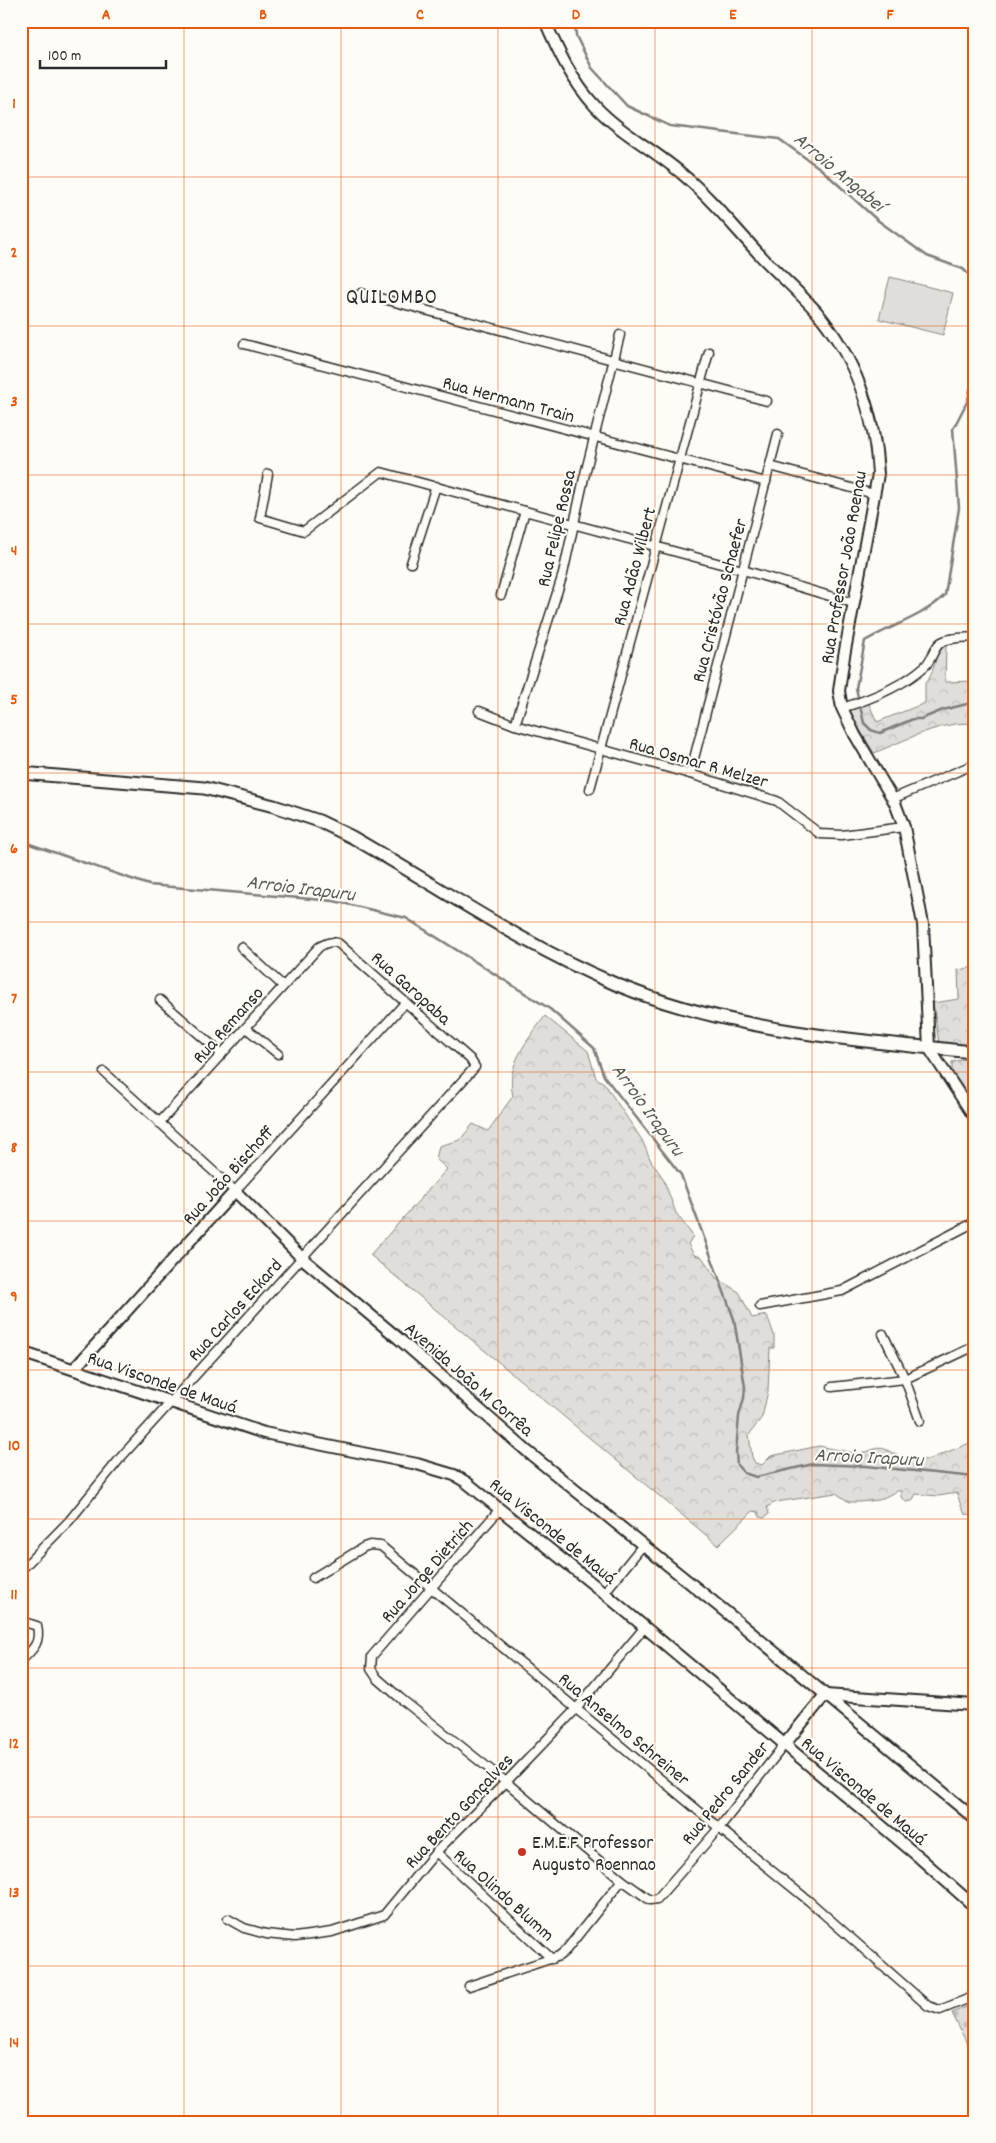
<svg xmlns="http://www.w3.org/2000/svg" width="996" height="2143" font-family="Dekko,sans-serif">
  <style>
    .forest { fill: url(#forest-crowns); stroke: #858482 }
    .cemetery { fill: url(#cemetery-stones); stroke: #858482 }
    .pitch { fill: #dfdeda; stroke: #858482 }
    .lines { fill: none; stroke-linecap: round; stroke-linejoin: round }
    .stream { stroke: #7e7d7b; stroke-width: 2.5 }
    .street-casing { stroke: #2b2b2b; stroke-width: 11 }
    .secondary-casing { stroke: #2b2b2b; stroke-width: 14 }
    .primary-casing { stroke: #2b2b2b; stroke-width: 15 }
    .street { stroke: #fdfcf7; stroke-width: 8 }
    .secondary { stroke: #fdfcf7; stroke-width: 10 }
    .primary { stroke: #fdfcf7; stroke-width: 11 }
    .grid { fill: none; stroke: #e8590c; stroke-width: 1; stroke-opacity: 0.55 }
    .poi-dot { fill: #c8321e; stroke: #fdfcf7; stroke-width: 2 }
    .labels { text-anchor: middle; stroke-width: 4; stroke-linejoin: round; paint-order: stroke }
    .street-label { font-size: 19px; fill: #2b2b2b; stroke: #fdfcf7 }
    .poi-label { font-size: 19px; fill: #2b2b2b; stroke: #fdfcf7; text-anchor: start }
    .water-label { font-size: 20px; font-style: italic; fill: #5b5b5a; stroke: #fdfcf7 }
    .quarter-label { font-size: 21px; letter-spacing: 1px; fill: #2b2b2b; stroke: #fdfcf7 }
    .neatline { fill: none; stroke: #e8590c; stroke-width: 2 }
    .grid-label { font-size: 16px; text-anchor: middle; font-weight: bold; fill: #e8590c }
  </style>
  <defs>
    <pattern id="forest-crowns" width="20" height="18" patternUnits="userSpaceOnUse" patternTransform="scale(1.25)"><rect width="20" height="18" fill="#dfdeda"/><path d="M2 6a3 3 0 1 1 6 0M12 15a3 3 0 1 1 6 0" fill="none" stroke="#c0bfbb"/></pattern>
    <pattern id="cemetery-stones" width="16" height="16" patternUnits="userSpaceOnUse" patternTransform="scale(1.25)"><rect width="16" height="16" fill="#dfdeda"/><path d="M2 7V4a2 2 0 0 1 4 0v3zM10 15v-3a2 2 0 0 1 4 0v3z" fill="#c0bfbb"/></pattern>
  </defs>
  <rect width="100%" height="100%" fill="#fdfcf7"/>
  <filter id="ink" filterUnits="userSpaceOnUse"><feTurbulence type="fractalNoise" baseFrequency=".02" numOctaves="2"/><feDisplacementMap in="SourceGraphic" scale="10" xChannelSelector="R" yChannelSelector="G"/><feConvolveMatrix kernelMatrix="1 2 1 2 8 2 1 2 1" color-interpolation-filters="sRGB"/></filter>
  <g filter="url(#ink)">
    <g class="forest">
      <path d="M946,645l-1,37 30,-1v43c-31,-5 -73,18 -101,29l-27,-44 22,-5 8,18 48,-19v-20c12,-11 7,-29 21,-38z"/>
      <polygon points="975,967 975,1048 939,1043 933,1003 959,999 958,970"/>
      <path d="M545,1016l43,35 8,27 8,5 38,57 9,21 12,17 13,35 17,23 -5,8 6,11 8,2 14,21 23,14 13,26 15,-3 7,20v13h-4l-2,43 -6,26 -13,18 3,22 3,6 7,2 9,-9 48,-10 40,8 22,-7 23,12 24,1 44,-18 3,2v71l-10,-1 -4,-8 -4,-13 -19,3 -22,-2 -4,7 -6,1 -5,-5v-6h-4l-18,9 -20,2h-10l-13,-9 -60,9 -9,5 2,7 -5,4 -4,-1 -2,-5 -5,-1 -35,34 -348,-290 77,-86 -11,-10 3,-13 21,-6 13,-16 15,7 25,-35c-8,-31 15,-56 32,-80z"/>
      <polygon points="965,1059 975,1060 975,1109 952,1072 952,1062"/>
    </g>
    <polygon class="cemetery" points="975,2003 975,2060 952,2013"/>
    <polygon class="pitch" points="890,277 953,293 943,335 879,319"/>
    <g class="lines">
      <g class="stream">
        <polyline points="575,21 576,36 592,68 627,106 670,126 779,139 821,169 876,219 927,256 963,269 975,281"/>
        <path d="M975,365l-7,35 -15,29 6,79 -14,87c-22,22 -53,30 -80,46l-9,47 8,35 7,7 9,3 33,-14h8l22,-9 32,-8"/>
        <polyline points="21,841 149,885 334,901 406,918 550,1009 594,1048 604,1076 681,1175 734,1319 745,1387 744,1398 739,1416 736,1452 737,1465 744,1473 756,1477 813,1464 865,1466 975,1477"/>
      </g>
      <defs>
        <g id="street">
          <polyline points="361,293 767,401"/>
          <polyline points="244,344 766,482"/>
          <polyline points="770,466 874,494"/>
          <polyline points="268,474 260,518 304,531 381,472 743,570 853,603"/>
          <polyline points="411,563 436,486"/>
          <polyline points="501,595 525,511"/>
          <path d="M842,708c29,-9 60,-21 83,-42 7,-6 8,-17 15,-23 8,-6 25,-5 35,-6"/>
          <polyline points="479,711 515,725 690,774 777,801 820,834 842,835 904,827"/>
          <polyline points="515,725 563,574 584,478 620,335"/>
          <polyline points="690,774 778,434"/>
          <polyline points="590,789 709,352"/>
          <polyline points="892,799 975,764"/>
          <polyline points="241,947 283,986"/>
          <polyline points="160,1000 222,1054"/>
          <polyline points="246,1028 278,1054"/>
          <polyline points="104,1072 235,1191 405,1003"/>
          <polyline points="760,1306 842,1291 975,1222"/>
          <polyline points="883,1334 905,1379 920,1421"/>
          <polyline points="832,1387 905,1379 975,1346"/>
          <polyline points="500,1509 372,1656 371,1669 377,1678 400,1698 506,1782 622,1880 650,1900 657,1899 719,1828 784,1745"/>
          <path d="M21,1570l48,-49 53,-65 353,-389 -5,-8 -132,-116c-8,-2 -12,0 -19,4l-160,176"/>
          <polyline points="313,1578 364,1547 370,1545 381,1546 719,1828 809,1901 928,2006 940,2010 975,1996"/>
          <polyline points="604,1593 643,1545"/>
          <path d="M21,1621l16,5c4,17 -4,23 -16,35"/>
          <polyline points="436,1852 552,1959"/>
          <polyline points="228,1919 244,1928 266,1934 295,1937 332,1932 384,1915 436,1852 506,1782 577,1708 644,1628"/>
          <polyline points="469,1986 559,1956 566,1950 622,1880"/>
        </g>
        <g id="secondary">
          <path d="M545,21c13,30 27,60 50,85 24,26 58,43 86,67 29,24 53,54 79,82 18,19 38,36 56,56 39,46 59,103 62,163l-34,182 -5,35 3,17 13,27 40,68 9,24 19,97 6,124 46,70"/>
          <polyline points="21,1352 264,1433 417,1464 454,1475 466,1482 604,1593 920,1858 975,1907"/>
          <polyline points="74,1369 235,1191 302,1258 398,1338 528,1452 737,1621 975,1819"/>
          <polyline points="825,1695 975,1705"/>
          <polyline points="784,1745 825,1695"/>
        </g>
        <path id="primary" d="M21,773l183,15 70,18 45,15 33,16c86,49 169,107 261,146 113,48 240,57 362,69"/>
      </defs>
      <use href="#street" class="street-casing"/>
      <use href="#secondary" class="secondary-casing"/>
      <use href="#primary" class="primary-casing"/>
      <use href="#street" class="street"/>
      <use href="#secondary" class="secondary"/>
      <use href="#primary" class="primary"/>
    </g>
  </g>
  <path class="grid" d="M184,21v2101M341,21v2101M498,21v2101M655,21v2101M812,21v2101M21,177h954M21,326h954M21,475h954M21,624h954M21,773h954M21,922h954M21,1072h954M21,1221h954M21,1370h954M21,1519h954M21,1668h954M21,1817h954M21,1966h954"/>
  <circle class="poi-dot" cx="522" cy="1852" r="5"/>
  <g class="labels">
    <g class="street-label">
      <text transform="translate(509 398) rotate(15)" y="7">Rua Hermann Train</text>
      <text transform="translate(555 528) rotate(-77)" y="7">Rua Felipe Rossa</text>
      <text transform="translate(633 566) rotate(-75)" y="7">Rua Adão Wilbert</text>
      <text transform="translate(842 567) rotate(-80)" y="7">Rua Professor João Roenau</text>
      <text transform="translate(718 600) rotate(-75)" y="7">Rua Cristóvão Schaefer</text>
      <text transform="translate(699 761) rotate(16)" y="7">Rua Osmar R Melzer</text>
      <text transform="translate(412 987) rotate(42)" y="7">Rua Garopaba</text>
      <text transform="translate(227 1024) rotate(-48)" y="7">Rua Remanso</text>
      <text transform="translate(227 1174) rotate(-48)" y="7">Rua João Bischoff</text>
      <text transform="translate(234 1309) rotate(-48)" y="7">Rua Carlos Eckard</text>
      <text transform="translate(470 1378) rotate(41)" y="7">Avenida João M Corrêa</text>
      <text transform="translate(163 1381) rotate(19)" y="7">Rua Visconde de Mauá</text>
      <text transform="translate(554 1530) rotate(39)" y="7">Rua Visconde de Mauá</text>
      <text transform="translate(426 1570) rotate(-49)" y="7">Rua Jorge Dietrich</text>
      <text transform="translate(625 1728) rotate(40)" y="7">Rua Anselmo Schreiner</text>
      <text transform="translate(865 1790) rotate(40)" y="7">Rua Visconde de Mauá</text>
      <text transform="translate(724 1792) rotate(-51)" y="7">Rua Pedro Sander</text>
      <text transform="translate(458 1810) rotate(-47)" y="7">Rua Bento Gonçalves</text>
      <text transform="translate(505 1894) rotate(42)" y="7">Rua Olindo Blumm</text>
    </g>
    <g class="poi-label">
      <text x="532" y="1848">E.M.E.F Professor<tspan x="532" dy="22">Augusto Roennao</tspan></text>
    </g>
    <g class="water-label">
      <text transform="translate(840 171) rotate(40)" y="7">Arroio Angabeí</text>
      <text transform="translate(301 887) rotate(7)" y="7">Arroio Irapuru</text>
      <text transform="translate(649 1109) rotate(54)" y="7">Arroio Irapuru</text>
      <text transform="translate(869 1456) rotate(3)" y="7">Arroio Irapuru</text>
    </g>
    <g class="quarter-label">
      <text x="392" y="303">QUILOMBO</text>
    </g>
  </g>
  <rect width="996" height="2143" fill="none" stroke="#fdfcf7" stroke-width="55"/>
  <path d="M40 60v8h126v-8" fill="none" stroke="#2b2b2b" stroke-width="2.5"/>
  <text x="48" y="60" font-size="15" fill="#2b2b2b" stroke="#fdfcf7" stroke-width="4" paint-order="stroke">100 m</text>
  <rect x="28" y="28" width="940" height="2088" class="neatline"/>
  <g class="grid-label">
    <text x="106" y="19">A</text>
    <text x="263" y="19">B</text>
    <text x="420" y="19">C</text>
    <text x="576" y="19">D</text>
    <text x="733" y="19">E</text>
    <text x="890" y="19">F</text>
    <text x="14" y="108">1</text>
    <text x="14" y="257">2</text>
    <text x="14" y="406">3</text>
    <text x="14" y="555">4</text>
    <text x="14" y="704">5</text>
    <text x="14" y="853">6</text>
    <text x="14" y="1003">7</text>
    <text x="14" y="1152">8</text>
    <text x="14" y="1301">9</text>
    <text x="14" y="1450">10</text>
    <text x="14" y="1599">11</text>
    <text x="14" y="1748">12</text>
    <text x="14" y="1897">13</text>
    <text x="14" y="2047">14</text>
  </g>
</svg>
